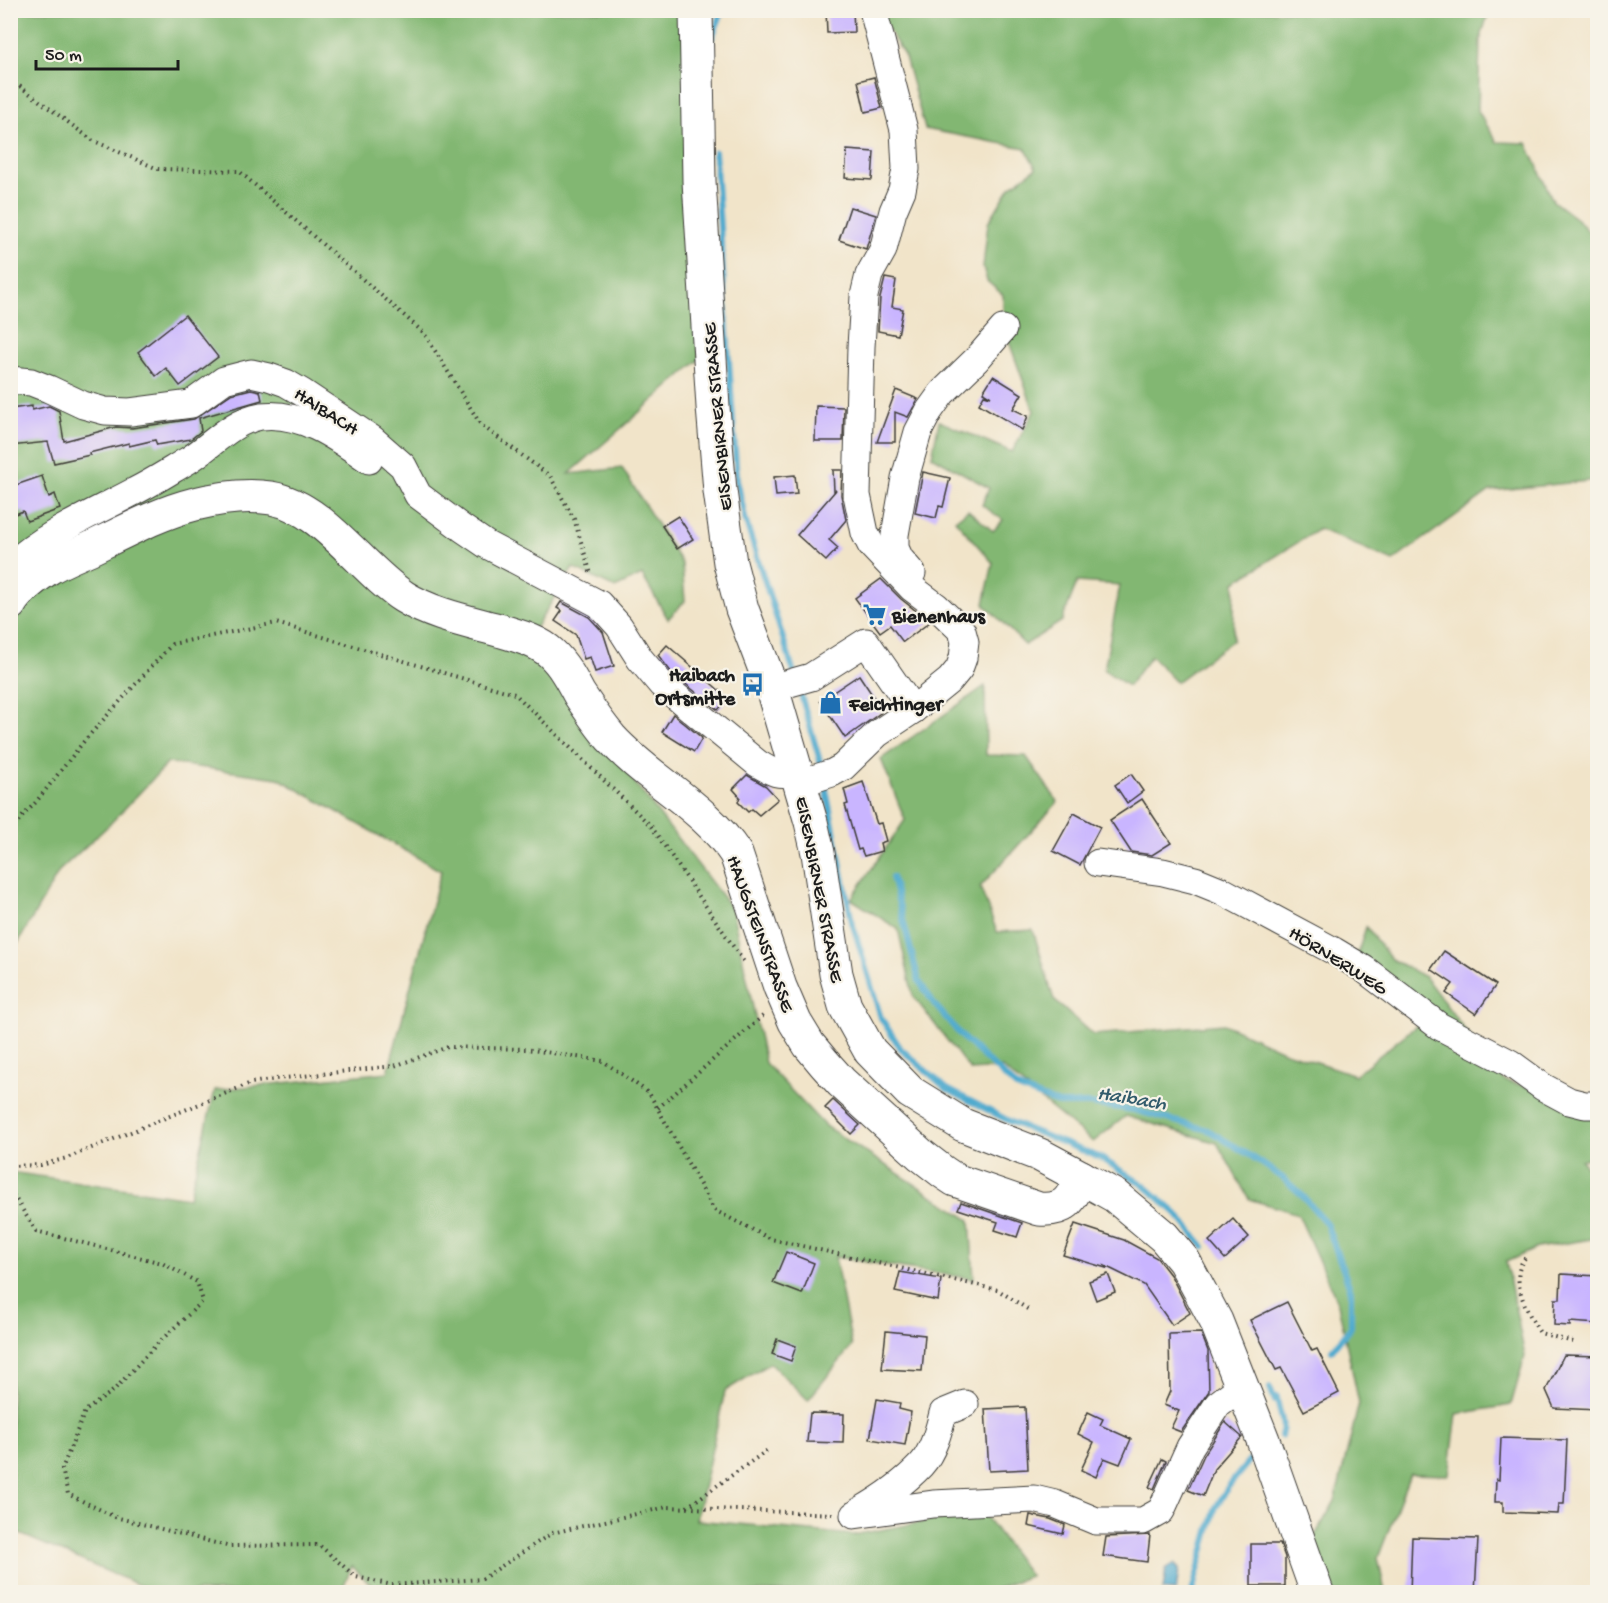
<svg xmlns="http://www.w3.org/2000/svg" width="1608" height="1603" font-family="'Gochi Hand',sans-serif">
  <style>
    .forest { fill: #82b772; stroke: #4f6a47; stroke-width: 1.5 }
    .water { fill: #50aace; stroke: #366375; stroke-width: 1.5 }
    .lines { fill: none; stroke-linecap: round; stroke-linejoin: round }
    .stream { stroke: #50aace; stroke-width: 6 }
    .building { fill: #c9b5ff }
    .minor-casing { stroke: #3c3a36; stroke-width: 29 }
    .major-casing { stroke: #3c3a36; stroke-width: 35 }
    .path { stroke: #3c3a36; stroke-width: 4; stroke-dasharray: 1.5 4.5; stroke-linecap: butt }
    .minor { stroke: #fff; stroke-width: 27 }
    .major { stroke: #fff; stroke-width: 33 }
    .labels { text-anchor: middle; stroke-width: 4.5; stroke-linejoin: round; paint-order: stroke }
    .street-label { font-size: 20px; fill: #1c1c1c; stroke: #f7f3e8 }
    .poi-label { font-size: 20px; font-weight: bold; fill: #1c1c1c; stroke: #f7f3e8; text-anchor: start }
    .water-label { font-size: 21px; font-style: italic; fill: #335c6c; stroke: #f7f3e8 }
  </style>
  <rect width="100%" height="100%" fill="#f7f3e8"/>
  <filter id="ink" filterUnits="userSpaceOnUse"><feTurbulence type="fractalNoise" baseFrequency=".0167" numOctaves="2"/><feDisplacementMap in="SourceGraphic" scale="12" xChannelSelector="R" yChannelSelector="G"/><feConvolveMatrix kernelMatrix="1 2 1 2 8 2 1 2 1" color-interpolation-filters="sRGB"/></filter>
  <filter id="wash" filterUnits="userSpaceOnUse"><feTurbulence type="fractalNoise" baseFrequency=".008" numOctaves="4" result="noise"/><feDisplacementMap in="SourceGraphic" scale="24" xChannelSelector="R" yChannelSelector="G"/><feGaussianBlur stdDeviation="1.35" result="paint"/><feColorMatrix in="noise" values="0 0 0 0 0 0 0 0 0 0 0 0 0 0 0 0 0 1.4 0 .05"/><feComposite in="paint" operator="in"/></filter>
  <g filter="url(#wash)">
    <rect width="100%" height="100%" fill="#f1e4c9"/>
    <g class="forest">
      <polygon points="11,11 692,11 699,360 569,474 622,468 682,564 685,601 668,619 642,575 615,588 573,568 524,646 551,674 732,909 765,1063 825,1126 970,1220 974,1279 835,1257 852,1346 808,1400 770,1363 725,1391 696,1520 853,1535 982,1511 1030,1576 989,1592 378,1592 352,1566 341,1592 155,1592 11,1530 11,1172 189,1198 215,1090 388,1072 441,871 278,778 168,763 108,826 60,870 18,943 11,949"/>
      <polygon points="877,11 1489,11 1480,41 1478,111 1497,142 1527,143 1553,201 1578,220 1597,241 1597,480 1490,491 1393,561 1319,529 1235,582 1233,640 1176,682 1151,656 1128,686 1104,670 1120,585 1077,582 1062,621 1025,645 984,604 993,563 955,520 968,510 993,531 1003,520 982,505 989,488 932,456 939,421 1012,452 1034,411 1003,325 1003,295 987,281 983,267 988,223 1010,187 1036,168 1025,148 925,129 905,57"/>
      <polygon points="985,686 986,755 1026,756 1058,802 980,887 997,932 1033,930 1054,1000 1093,1035 1224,1024 1283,1051 1355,1075 1421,1022 1351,974 1366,927 1391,959 1425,977 1503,1080 1597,1107 1597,1156 1581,1160 1597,1181 1597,1238 1537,1248 1506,1262 1525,1356 1511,1405 1457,1414 1449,1475 1410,1474 1378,1558 1385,1592 1327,1592 1310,1544 1335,1501 1359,1403 1338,1304 1298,1214 1249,1199 1217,1143 1126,1116 1093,1142 1002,1068 970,1070 913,996 898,929 851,899 905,820 881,759"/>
    </g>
    <polygon class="water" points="1174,1564 1179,1569 1176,1591 1163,1590 1166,1569"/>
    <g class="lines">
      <g class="stream">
        <polyline points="711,40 723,10"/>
        <polyline points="715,152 737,480 746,522 795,676"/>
        <polyline points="799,688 822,768"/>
        <polyline points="825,784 852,922 881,1018 901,1049 947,1089 1011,1122 1101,1158 1145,1186 1177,1214 1204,1247"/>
        <polyline points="892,877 919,981 935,1005 964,1039 1016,1087 1059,1104 1089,1104 1134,1110 1208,1130 1254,1158 1283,1178 1303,1196 1326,1223 1351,1291 1351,1327 1332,1350"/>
        <polyline points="1270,1388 1275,1401"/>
        <path d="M1277,1397c1,15 9,25 4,39"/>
        <polyline points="1192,1592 1215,1509 1228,1487 1249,1461"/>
      </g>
    </g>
    <g id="blocks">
      <g class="building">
        <polygon points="826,10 853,10 854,32 827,33"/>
        <polygon points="874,77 882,108 865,112 858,81"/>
        <polygon points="847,150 874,152 872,180 845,178"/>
        <polygon points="850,207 876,215 866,249 839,240"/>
        <polygon points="885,278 896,280 892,307 903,309 898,335 878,331 880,298"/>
        <polygon points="185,315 218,357 180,386 166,368 156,376 138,352"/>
        <polygon points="993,376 1022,394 1013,409 1028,416 1022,430 979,404 984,395 991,397 983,392"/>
        <polygon points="251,389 260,391 262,400 199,418 201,431 191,439 157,445 155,440 129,446 129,443 89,453 90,455 54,463 48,442 10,446 10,409 32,406 32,410 49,406 59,411 64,441 116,427 132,428 194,419 231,394"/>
        <polygon points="896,390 918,399 908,417 895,412 895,442 877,442"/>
        <polygon points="816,406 844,407 843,441 815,441"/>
        <polygon points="833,470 842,470 841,495 846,520 829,540 838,548 826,561 797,535 836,490 834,491"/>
        <polygon points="923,472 950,478 943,507 939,506 936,518 915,513"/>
        <polygon points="795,475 797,494 776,496 774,477"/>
        <polygon points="42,476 49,497 55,494 60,509 27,521 23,511 10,516 10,487"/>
        <polygon points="678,516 693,539 677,549 662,526"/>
        <polygon points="881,579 901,599 930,622 903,642 890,625 880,632 855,598"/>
        <polygon points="561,602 589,617 603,632 614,666 595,672 590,657 584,659 576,635 555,621 562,611 557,608"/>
        <polygon points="667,645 728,698 718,710 672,673 658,655"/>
        <polygon points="859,675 883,711 845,738 820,701"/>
        <polygon points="673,714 702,738 694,752 662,732"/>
        <polygon points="1131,774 1143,791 1127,803 1115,785"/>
        <polygon points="747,775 766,786 778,799 759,815 752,809 748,812 738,802 740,797 733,789"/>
        <polygon points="863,782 877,824 881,823 886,841 880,843 882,851 864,856 861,849 858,850 845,805 848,804 844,789"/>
        <polygon points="1142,799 1171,843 1152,855 1131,852 1110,820"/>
        <polygon points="1074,813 1100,827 1080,865 1053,851"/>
        <polygon points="1444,951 1496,985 1476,1014 1446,993 1453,984 1431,969"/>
        <polygon points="833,1100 860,1125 851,1134 825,1108"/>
        <polygon points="961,1202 1022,1223 1017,1237 995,1230 998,1222 958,1209"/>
        <polygon points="1233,1219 1249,1237 1225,1259 1209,1241"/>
        <polygon points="1075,1224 1124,1240 1157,1258 1171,1276 1190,1313 1172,1325 1144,1285 1105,1266 1106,1268 1063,1255"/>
        <polygon points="786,1252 814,1263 802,1294 773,1283"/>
        <polygon points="900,1272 941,1279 938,1301 895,1292"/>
        <polygon points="1108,1274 1115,1292 1096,1300 1089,1281"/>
        <polygon points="1561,1274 1598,1276 1598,1324 1570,1322 1570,1326 1554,1325 1555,1299 1560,1299"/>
        <polygon points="1287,1302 1312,1351 1317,1349 1339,1393 1304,1411 1281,1368 1276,1370 1250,1320"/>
        <polygon points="886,1331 925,1335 922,1371 882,1369"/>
        <polygon points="1201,1333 1208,1351 1209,1391 1181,1432 1171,1428 1179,1411 1164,1405 1170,1391 1169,1334"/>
        <polygon points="777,1339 796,1346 791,1361 772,1354"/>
        <polygon points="1564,1355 1598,1356 1598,1410 1554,1408 1546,1390"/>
        <polygon points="877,1399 900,1403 899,1409 911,1412 905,1445 870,1439"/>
        <polygon points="1025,1407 1028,1469 989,1471 985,1409"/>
        <polygon points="1088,1412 1103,1419 1100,1425 1131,1439 1120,1464 1104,1458 1096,1477 1081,1470 1094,1442 1078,1434"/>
        <polygon points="810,1413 844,1414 843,1443 807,1442"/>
        <polygon points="1225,1422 1242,1437 1214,1469 1203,1496 1188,1490 1204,1455"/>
        <polygon points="1501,1438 1567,1440 1564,1504 1559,1504 1558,1514 1503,1512 1503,1502 1495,1502 1496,1479 1499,1480"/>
        <polygon points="1162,1459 1166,1461 1154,1489 1149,1487"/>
        <polygon points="1030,1515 1050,1519 1065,1525 1063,1534 1028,1526"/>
        <polygon points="1150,1535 1147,1562 1103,1556 1106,1537"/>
        <polygon points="1412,1537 1478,1539 1475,1593 1410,1593"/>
        <polygon points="1251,1544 1280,1544 1285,1557 1285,1586 1251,1586"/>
      </g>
    </g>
  </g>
  <g filter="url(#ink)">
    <use href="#blocks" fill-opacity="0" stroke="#3c3a36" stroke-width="1.5"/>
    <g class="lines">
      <defs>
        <g id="minor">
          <path d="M10,380l21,2 18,7 34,16 22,6 25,1 61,-8 33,-24 27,-7 18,4 17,6 17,10 69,46 31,27 15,29 44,33 25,17 112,59 20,22 21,33 21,25 96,79c16,10 21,13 39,9"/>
          <path d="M10,566c38,-34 82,-52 125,-75 18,-9 35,-20 52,-30 25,-15 44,-40 74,-45 40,-5 77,22 108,44"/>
          <polyline points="912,573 900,559 895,548 895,535 905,478 918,432 929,411 942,393 977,359 1003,329"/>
          <polyline points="772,688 811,677 866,642 913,710"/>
          <polyline points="800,783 832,773 843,767 877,734 913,710 950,680 959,669 963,658 965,642 962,631 936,606 912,588 871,545 865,533 857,495 861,347 864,296 869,275 883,250 893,211 902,190 906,169 904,130 873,10"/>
          <polyline points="1098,863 1163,872 1195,880 1222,891 1334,951 1364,969 1439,1026 1510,1063 1543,1087 1569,1101 1585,1105 1598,1105"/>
          <path d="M860,1511c21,-12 44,-28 61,-46 12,-13 18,-35 22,-52l22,-9"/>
          <polyline points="854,1515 933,1504 1034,1499 1055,1504 1096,1521 1143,1521 1161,1511 1190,1447 1218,1404 1243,1385"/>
        </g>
        <g id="major">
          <polyline points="696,10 699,181 713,407 720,491 730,563 742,609 772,688 811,822 818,853 836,974 845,1006 870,1051 910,1092 963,1125 1040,1155 1081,1177 1115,1196 1164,1237 1184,1261 1216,1321 1263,1440 1317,1592"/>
          <path d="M10,604c8,-14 23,-25 36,-34 13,-9 30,-15 45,-22 33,-16 68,-35 104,-44 24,-6 51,-10 76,-6 52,9 90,71 133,99 29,18 66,25 98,34 16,5 36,10 49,22 12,11 20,26 28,41 10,15 20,30 32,44 38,42 93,67 125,116l44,133 15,35 14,23 15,18 17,19 80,73 22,17 12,8 84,29c28,2 32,-10 42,-32"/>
        </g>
      </defs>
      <use href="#minor" class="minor-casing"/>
      <use href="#major" class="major-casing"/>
      <g class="path">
        <polyline points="10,79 92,140 158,169 239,171 424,333 481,425 550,476 574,519 591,574"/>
        <polyline points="10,830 36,802 85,740 172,644 276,623 515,694 651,826 744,962"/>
        <polyline points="658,1108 764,1015"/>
        <polyline points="10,1166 41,1165 67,1158 251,1083 276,1079 394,1066 448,1047 526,1049 603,1061 649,1093 714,1210 771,1239 998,1290 1029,1310"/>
        <polyline points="10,1190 36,1231 162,1263 197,1282 203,1301 158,1343 113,1391 85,1411 62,1469 68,1494 115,1517 227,1546 319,1545 356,1577 392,1585 482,1579 552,1533 667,1507 834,1514"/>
        <path d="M1525,1258c-17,20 3,56 15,75l37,10"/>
        <polyline points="687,1507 769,1449"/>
      </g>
      <use href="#minor" class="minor"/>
      <use href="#major" class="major"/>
    </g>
  </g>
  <defs>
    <symbol id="supermarket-bare" viewBox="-9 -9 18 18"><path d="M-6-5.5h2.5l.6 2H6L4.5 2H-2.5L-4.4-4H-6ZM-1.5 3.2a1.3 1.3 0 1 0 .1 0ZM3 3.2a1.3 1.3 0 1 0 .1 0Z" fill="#1f6fb2" stroke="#f7f3e8" stroke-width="2.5" paint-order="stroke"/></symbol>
    <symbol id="bus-bare" viewBox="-9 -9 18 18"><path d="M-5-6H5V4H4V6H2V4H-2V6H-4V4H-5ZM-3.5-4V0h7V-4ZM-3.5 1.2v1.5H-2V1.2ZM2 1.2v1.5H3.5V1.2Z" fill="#1f6fb2" stroke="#f7f3e8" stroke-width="2.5" paint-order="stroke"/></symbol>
    <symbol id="shop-bare" viewBox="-9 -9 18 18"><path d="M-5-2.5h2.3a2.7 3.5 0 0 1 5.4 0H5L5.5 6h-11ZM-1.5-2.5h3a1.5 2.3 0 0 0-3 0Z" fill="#1f6fb2" stroke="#f7f3e8" stroke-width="2.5" paint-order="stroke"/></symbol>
  </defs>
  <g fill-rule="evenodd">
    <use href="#supermarket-bare" x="858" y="598" width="33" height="33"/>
    <use href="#bus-bare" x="736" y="668" width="33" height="33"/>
    <use href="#shop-bare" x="814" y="686" width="33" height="33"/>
  </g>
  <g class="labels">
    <g class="street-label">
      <text transform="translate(327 410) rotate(33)" y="7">HAIBACH</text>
      <text transform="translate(716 417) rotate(-95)" y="7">EISENBIRNER STRASSE</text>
      <text transform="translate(821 889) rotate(79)" y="7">EISENBIRNER STRASSE</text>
      <text transform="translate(762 933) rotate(70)" y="7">HAUGSTEINSTRASSE</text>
      <text transform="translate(1339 959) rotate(32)" y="7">HÖRNERWEG</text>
    </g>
    <g class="poi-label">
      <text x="892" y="622">Bienenhaus</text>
      <text x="735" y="681" text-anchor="end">Haibach<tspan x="735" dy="23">Ortsmitte</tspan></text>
      <text x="849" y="710">Feichtinger</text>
    </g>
    <g class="water-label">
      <text transform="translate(1132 1097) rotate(9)" y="7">Haibach</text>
    </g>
  </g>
  <rect width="1608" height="1603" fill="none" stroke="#f7f3e8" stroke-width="36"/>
  <path d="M36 60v9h142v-9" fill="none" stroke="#1c1c1c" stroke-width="3"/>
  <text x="45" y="60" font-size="18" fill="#1c1c1c" stroke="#f7f3e8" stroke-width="4.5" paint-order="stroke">50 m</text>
</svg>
